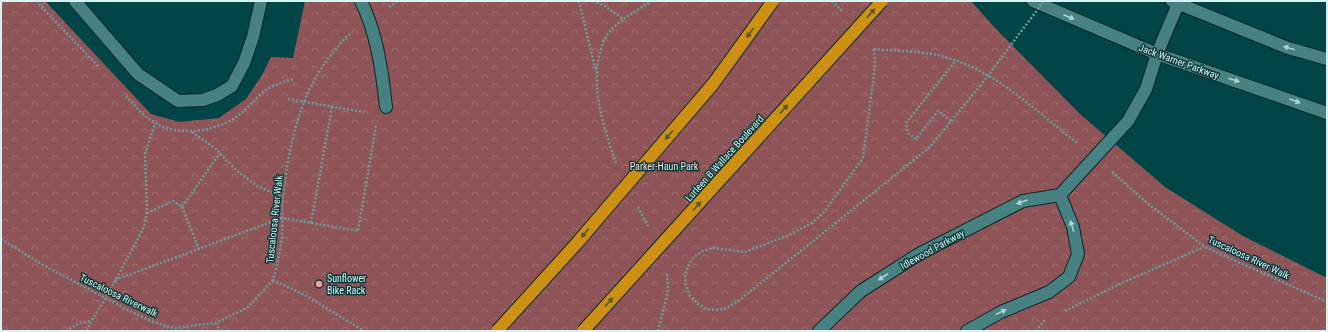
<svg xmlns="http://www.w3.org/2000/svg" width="1328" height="332" font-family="'Roboto Condensed',sans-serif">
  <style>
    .park { fill: url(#park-crowns) }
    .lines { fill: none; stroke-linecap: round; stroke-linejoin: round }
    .lane-casing { stroke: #092829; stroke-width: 14 }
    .street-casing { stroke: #092829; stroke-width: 14 }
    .secondary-casing { stroke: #092829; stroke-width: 14 }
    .path { stroke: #6c9c9d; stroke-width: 2.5; stroke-dasharray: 2 2; stroke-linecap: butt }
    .lane { stroke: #488182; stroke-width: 12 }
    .street { stroke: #488182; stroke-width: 12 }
    .secondary { stroke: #488182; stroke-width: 12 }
    .highway-bridge-casing { stroke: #092829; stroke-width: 14; stroke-linecap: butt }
    .path-bridge { stroke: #6c9c9d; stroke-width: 2.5; stroke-dasharray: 2 2; stroke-linecap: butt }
    .highway-bridge { stroke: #cd9012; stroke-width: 12 }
    .oneway { fill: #4f572c }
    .oneway2 { fill: #acd2d2 }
    .poi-dot { fill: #f59b9e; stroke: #0b393a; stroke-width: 1.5 }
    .labels { text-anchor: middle; stroke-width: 3; stroke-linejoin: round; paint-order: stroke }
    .street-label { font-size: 10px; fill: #d7f4f4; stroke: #0b393a }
    .park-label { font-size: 10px; fill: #f3dcdc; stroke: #0b393a }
    .poi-label { font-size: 10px; fill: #d7f4f4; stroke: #0b393a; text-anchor: start }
  </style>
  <defs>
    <pattern id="park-crowns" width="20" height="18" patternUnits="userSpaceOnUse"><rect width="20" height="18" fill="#8f5457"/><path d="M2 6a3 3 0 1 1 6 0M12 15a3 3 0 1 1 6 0" fill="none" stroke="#9e6d70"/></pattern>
  </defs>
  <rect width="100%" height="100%" fill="#024547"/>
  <polygon class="park" points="1,1 45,1 151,114 179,122 219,118 246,99 262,75 271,57 293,58 305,1 971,1 997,30 1080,114 1165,187 1243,236 1327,278 1327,331 1,331"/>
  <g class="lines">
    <defs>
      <g id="lane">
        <path d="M361,1c16,33 21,69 25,106"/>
        <polyline points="819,331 861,291 919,254 1023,201 1060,195 1128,121 1146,89 1157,54 1178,4"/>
        <polyline points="967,331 1001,312 1049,292 1069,277 1078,254 1073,227 1060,195"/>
      </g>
      <polyline id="street" points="75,1 138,74 178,101 203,100 217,95 232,86 244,63 253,37 261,1"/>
      <g id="secondary">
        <polyline points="1033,1 1157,54 1327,113"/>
        <polyline points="1172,1 1288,48 1327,59"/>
      </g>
    </defs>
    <use href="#lane" class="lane-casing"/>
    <use href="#street" class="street-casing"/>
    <use href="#secondary" class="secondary-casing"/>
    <g class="path">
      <polyline points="36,1 98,66"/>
      <polyline points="579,1 596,72"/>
      <polyline points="593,1 605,6 623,19 652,1"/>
      <polyline points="832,1 842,11"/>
      <polyline points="389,7 398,1"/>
      <path d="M350,34c-7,5 -12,13 -18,20 -33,40 -43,91 -49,142 -2,13 0,26 -1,39 -1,16 -5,30 -9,45l32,15 59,36"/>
      <polyline points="874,49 875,66 863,158 824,212 812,223 789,235 745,252 713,248 703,251 694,257 688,266 685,276 686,286 690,296 698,304 707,309 718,310 728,307 737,302 929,148 980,86"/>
      <path d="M874,49c20,2 44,2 63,6 57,13 96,54 140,88"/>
      <path d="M126,96c9,9 18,21 29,27 25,14 64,9 86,-10 8,-6 14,-14 22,-21 9,-7 20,-10 30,-13"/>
      <polyline points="288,99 364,112"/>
      <polyline points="951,121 938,111 916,139 908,133 906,123 956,60"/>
      <polyline points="192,132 216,149 236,170 257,186 283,197"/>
      <path d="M616,163c-13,-36 -30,-89 -10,-126 3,-7 12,-13 17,-18"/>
      <polyline points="1112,172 1147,203 1205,247 1327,302"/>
      <polyline points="182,207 199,249"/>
      <polyline points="638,207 648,226"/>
      <polyline points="147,213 173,201 182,207 220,153"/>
      <polyline points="311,223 332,107"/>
      <polyline points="1,239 43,265 126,309 153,322 174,328 216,323 248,307 273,280"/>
      <polyline points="115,280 282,218 358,231 376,126"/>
      <polyline points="1065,311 1124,282 1204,247"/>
      <polyline points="216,323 220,331"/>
      <polyline points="66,331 79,323 91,321"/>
      <polyline points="87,331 91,321 106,298 144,227 147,213 145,154 155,123"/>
      <polyline points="658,331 668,291 667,273"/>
      <polyline points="1036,331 1044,321 1047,320"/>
    </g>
    <use href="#lane" class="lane"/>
    <use href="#street" class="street"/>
    <use href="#secondary" class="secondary"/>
    <defs>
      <g id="highway-bridge">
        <polyline points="497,331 577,243 713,84 773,1"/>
        <polyline points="583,331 882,1"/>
      </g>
    </defs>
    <use href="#highway-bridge" class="highway-bridge-casing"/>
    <polyline class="path-bridge" points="980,86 1044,1"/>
    <use href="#highway-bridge" class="highway-bridge"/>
  </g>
  <defs><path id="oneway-solid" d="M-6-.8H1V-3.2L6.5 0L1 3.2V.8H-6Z"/></defs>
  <g class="oneway">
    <use href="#oneway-solid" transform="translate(871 13) rotate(-48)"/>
    <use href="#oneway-solid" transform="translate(750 33) rotate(126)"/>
    <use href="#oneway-solid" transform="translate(784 109) rotate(-48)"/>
    <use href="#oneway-solid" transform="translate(669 135) rotate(131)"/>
    <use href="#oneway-solid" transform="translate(697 206) rotate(-48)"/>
    <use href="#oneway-solid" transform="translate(585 233) rotate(131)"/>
    <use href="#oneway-solid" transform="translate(609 302) rotate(-48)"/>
  </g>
  <g class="oneway2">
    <use href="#oneway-solid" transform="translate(1069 17) rotate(23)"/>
    <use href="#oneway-solid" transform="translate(1289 48) rotate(-162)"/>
    <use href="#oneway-solid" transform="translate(1234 80) rotate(18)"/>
    <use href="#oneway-solid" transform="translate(1295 101) rotate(20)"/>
    <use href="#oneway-solid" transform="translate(1022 202) rotate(161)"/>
    <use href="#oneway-solid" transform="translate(1072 226) rotate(-107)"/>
    <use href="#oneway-solid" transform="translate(883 277) rotate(147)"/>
    <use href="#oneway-solid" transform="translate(1001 312) rotate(-26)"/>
  </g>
  <circle class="poi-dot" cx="319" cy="284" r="4"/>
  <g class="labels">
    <g class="street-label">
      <text transform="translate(1179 61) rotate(20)" y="4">Jack Warner Parkway</text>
      <text transform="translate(724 158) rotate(-48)" y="4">Lurleen B Wallace Boulevard</text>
      <text transform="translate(274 219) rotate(-84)" y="4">Tuscaloosa River Walk</text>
      <text transform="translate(932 249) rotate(-29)" y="4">Idlewood Parkway</text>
      <text transform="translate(1249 257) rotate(25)" y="4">Tuscaloosa River Walk</text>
      <text transform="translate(119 295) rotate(26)" y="4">Tuscaloosa Riverwalk</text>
    </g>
    <g class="park-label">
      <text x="664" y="170">Parker-Haun Park</text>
    </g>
    <g class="poi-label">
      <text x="327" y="282">Sunflower<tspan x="327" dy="12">Bike Rack</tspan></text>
    </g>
  </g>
  <rect width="1328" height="332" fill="none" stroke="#d7f4f4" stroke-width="4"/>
</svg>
